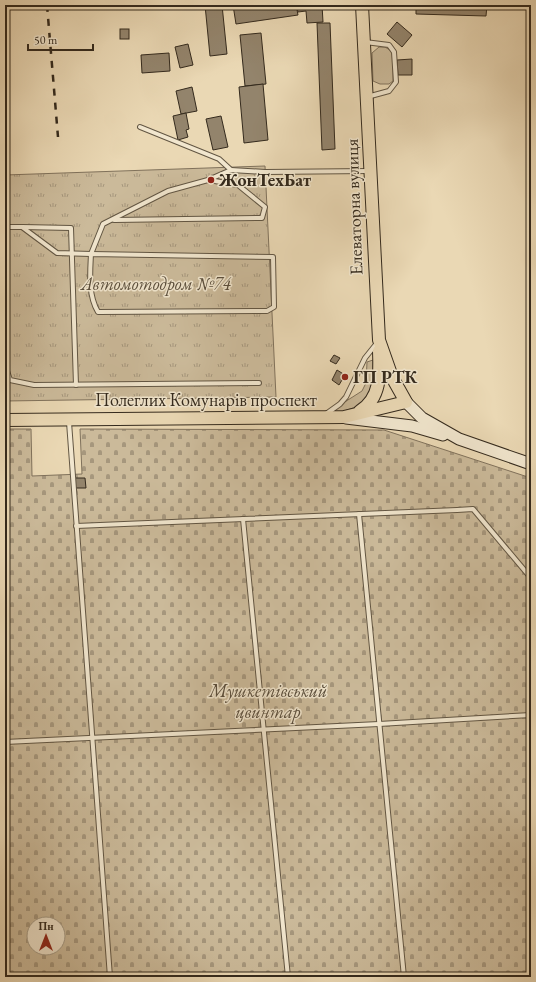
<svg xmlns="http://www.w3.org/2000/svg" width="536" height="982" font-family="'EB Garamond',serif">
  <style>
    .grass { fill: #cbba9a; stroke: #80725c }
    .cemetery { fill: url(#cemetery-stones); stroke: #80725c; fill-rule: evenodd }
    .park { fill: url(#park-tufts); stroke: #80725c }
    .building { fill: #93846c; stroke: #342a1d }
    .lines { fill: none; stroke-linecap: round; stroke-linejoin: round }
    .lane-casing { stroke: #625643; stroke-width: 6 }
    .secondary-casing { stroke: #342a1d; stroke-width: 13 }
    .primary-casing { stroke: #342a1d; stroke-width: 14 }
    .lane { stroke: #f1e6ce; stroke-width: 4 }
    .secondary { stroke: #f1e6ce; stroke-width: 11 }
    .primary { stroke: #ead8b4; stroke-width: 12 }
    .rail { stroke: #342a1d; stroke-width: 2.5; stroke-dasharray: 7 7; stroke-linecap: butt }
    .poi-dot { fill: #8f2418; stroke: #f1e6ce; stroke-width: 1.5 }
    .labels { text-anchor: middle; stroke-width: 3; stroke-linejoin: round; paint-order: stroke }
    .poi-label { font-size: 18px; font-weight: bold; fill: #342a1d; stroke: #f1e6ce; text-anchor: start }
    .street-label { font-size: 18px; fill: #342a1d; stroke: #f1e6ce }
    .park-label { font-size: 18px; font-style: italic; fill: #5a4e3c; stroke: #f1e6ce }
  </style>
  <defs>
    <pattern id="cemetery-stones" width="16" height="16" patternUnits="userSpaceOnUse"><rect width="16" height="16" fill="#cbba9a"/><path d="M2 7V4a2 2 0 0 1 4 0v3zM10 15v-3a2 2 0 0 1 4 0v3z" fill="#a6977d"/></pattern>
    <pattern id="park-tufts" width="24" height="20" patternUnits="userSpaceOnUse"><rect width="24" height="20" fill="#cbba9a"/><path d="M3 7l-1-3M5 7V3M7 7l1-3M15 17l-1-3M17 17v-4M19 17l1-3" fill="none" stroke="#a6977d"/></pattern>
  </defs>
  <rect width="100%" height="100%" fill="#ead8b4"/>
  <filter id="stains"><feTurbulence type="fractalNoise" baseFrequency=".005" numOctaves="4"/><feColorMatrix values="0 0 0 0 .2 0 0 0 0 .09 0 0 0 0 .02 0 0 0 .5 -.17"/></filter>
  <radialGradient id="worn" r=".72"><stop offset=".6" stop-color="#630" stop-opacity="0"/><stop offset="1" stop-color="#630" stop-opacity=".3"/></radialGradient>
  <g class="grass">
    <polygon points="379,47 385,47 393,52 393,81 389,84 380,84 373,81 372,53"/>
    <polygon points="373,360 373,381 365,404 341,412 329,412 362,391 366,383 367,362"/>
  </g>
  <path class="cemetery" d="M5,429h26l1,47 50,-2 -2,-45 304,1 147,48v499h-526zM34,924h24v24h-24z"/>
  <polygon class="park" points="265,166 276,397 5,401 5,175"/>
  <g class="building">
    <polygon points="205,5 222,5 227,54 210,56"/>
    <polygon points="233,5 296,5 298,15 236,24"/>
    <polygon points="296,5 322,5 323,22 307,23 306,11 298,12"/>
    <polygon points="416,5 479,7 479,5 487,5 486,16 416,14"/>
    <polygon points="397,22 412,35 402,47 387,34"/>
    <polygon points="317,23 330,23 335,149 322,150"/>
    <rect x="120" y="29" width="9" height="10"/>
    <polygon points="261,33 266,84 245,86 240,35"/>
    <polygon points="188,44 193,65 180,68 175,47"/>
    <polygon points="169,53 170,71 142,73 141,55"/>
    <polygon points="412,59 412,75 398,75 397,60"/>
    <polygon points="263,84 268,140 244,143 239,87"/>
    <polygon points="192,87 197,111 181,114 176,91"/>
    <polygon points="186,113 189,129 186,130 188,137 178,140 173,116"/>
    <polygon points="221,116 228,147 213,150 206,119"/>
    <polygon points="334,355 340,358 336,364 330,361"/>
    <polygon points="337,370 345,375 339,385 332,380"/>
    <polygon points="75,478 85,478 86,488 75,488"/>
  </g>
  <g class="lines">
    <defs>
      <g id="lane">
        <polyline points="365,42 389,45 394,52 396,82 389,91 367,97"/>
        <polyline points="140,127 219,159 231,170"/>
        <polyline points="114,220 262,218 265,207 238,185 209,180"/>
        <polyline points="5,227 22,227 57,253 91,254 103,224 168,191 208,180 231,170 265,172 369,171"/>
        <polyline points="22,227 71,228 76,385"/>
        <path d="M91,254l182,3 1,50 -7,4 -169,1c-10,-17 -8,-39 -7,-58z"/>
        <polyline points="5,365 10,380 34,385 259,383"/>
        <polyline points="326,414 340,404 346,397 365,358 377,343"/>
        <polyline points="69,422 110,977"/>
        <polyline points="359,514 404,977"/>
        <polyline points="243,519 288,977"/>
        <polyline points="76,526 457,510 473,509 531,578"/>
        <polyline points="5,742 379,724 531,715"/>
      </g>
      <g id="secondary">
        <polyline points="406,402 422,418 459,439 531,464"/>
        <polyline points="346,418 412,426 443,435"/>
      </g>
      <g id="primary">
        <path d="M360,411c21,-13 20,-37 19,-60"/>
        <polyline points="5,420 344,417 406,402 392,377 379,340 362,5"/>
      </g>
    </defs>
    <use href="#lane" class="lane-casing"/>
    <use href="#secondary" class="secondary-casing"/>
    <use href="#primary" class="primary-casing"/>
    <use href="#lane" class="lane"/>
    <use href="#secondary" class="secondary"/>
    <use href="#primary" class="primary"/>
    <polyline class="rail" points="47,5 58,137"/>
  </g>
  <g class="poi-dot">
    <circle cx="211" cy="180" r="4"/>
    <circle cx="345" cy="377" r="4"/>
  </g>
  <g class="labels">
    <g class="poi-label">
      <text x="219" y="186">ЖонТехБат</text>
      <text x="353" y="383">ГП РТК</text>
    </g>
    <g class="street-label">
      <text transform="translate(354 207) rotate(-92)" y="6">Елеваторна вулиця</text>
      <text x="206" y="406">Полеглих Комунарів проспект</text>
    </g>
    <g class="park-label">
      <text x="156" y="290">Автомотодром №74</text>
      <text x="268" y="697">Мушкетівський<tspan x="268" dy="21">цвинтар</tspan></text>
    </g>
  </g>
  <rect width="536" height="982" fill="none" stroke="#ead8b4" stroke-width="20"/>
  <rect x="6" y="6" width="524" height="970" fill="none" stroke="#342a1d" stroke-width="2"/>
  <rect x="10" y="10" width="516" height="962" fill="none" stroke="#342a1d"/>
  <g transform="translate(46 936)"><circle r="19" fill="#f1e6ce" stroke="#a59b87"/>
  <path d="M0-3L7 15L0 10L-7 15Z" fill="#8f2418"/>
  <text y="-6" font-size="11" font-weight="bold" text-anchor="middle" fill="#342a1d">Пн</text>
  </g>
  <path d="M28 44v6h65v-6" fill="none" stroke="#342a1d" stroke-width="2"/>
  <text x="34" y="44" font-size="12" fill="#342a1d" stroke="#f1e6ce" stroke-width="3" paint-order="stroke">50 m</text>
  <rect width="100%" height="100%" filter="url(#stains)"/>
  <rect width="100%" height="100%" fill="url(#worn)"/>
</svg>
